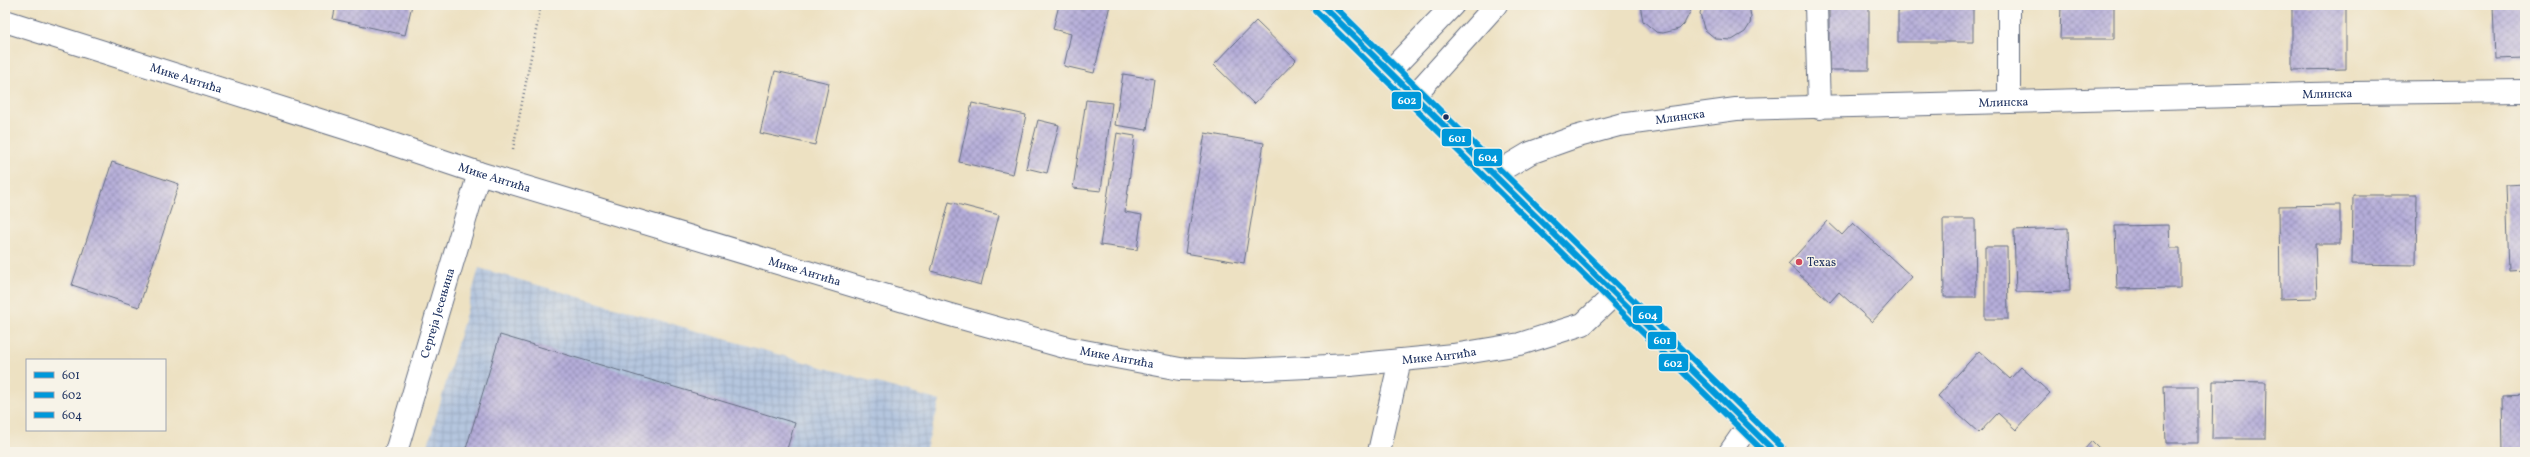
<svg xmlns="http://www.w3.org/2000/svg" width="2530" height="457" font-family="Vollkorn,serif">
  <style>
    .industrial { fill: url(#industrial-grid) }
    .building { fill: url(#building-cross-hatch) }
    .lines { fill: none; stroke-linecap: round; stroke-linejoin: round }
    .lane-casing { stroke: #646d81; stroke-width: 24 }
    .street-casing { stroke: #646d81; stroke-width: 24 }
    .secondary-casing { stroke: #646d81; stroke-width: 24 }
    .path { stroke: #646d81; stroke-width: 2.5; stroke-dasharray: 1 3; stroke-linecap: butt }
    .lane { stroke: #fff; stroke-width: 22 }
    .street { stroke: #fff; stroke-width: 22 }
    .secondary { stroke: #fff; stroke-width: 22 }
    .bus-1-casing { stroke: #f7f3e8; stroke-width: 9 }
    .bus-2-casing { stroke: #f7f3e8; stroke-width: 9 }
    .bus-3-casing { stroke: #f7f3e8; stroke-width: 9 }
    .bus-1 { stroke: #0098da; stroke-width: 6 }
    .bus-2 { stroke: #0098da; stroke-width: 6 }
    .bus-3 { stroke: #0098da; stroke-width: 6 }
    .bus-dot { fill: #1b2f5e; stroke: #f7f3e8; stroke-width: 1.5 }
    .poi-dot { fill: #d1495b; stroke: #f7f3e8; stroke-width: 1.5 }
    .labels { text-anchor: middle; stroke-width: 3; stroke-linejoin: round; paint-order: stroke }
    .street-label { font-size: 12px; fill: #1b2f5e; stroke: #f7f3e8 }
    .poi-label { font-size: 12px; fill: #1b2f5e; stroke: #f7f3e8; text-anchor: start }
    .line-badge { stroke: #f7f3e8; stroke-width: 1.5 }
    .badge-label { font-size: 11px; text-anchor: middle; font-weight: bold; fill: #fff }
  </style>
  <defs>
    <pattern id="industrial-grid" width="8" height="8" patternUnits="userSpaceOnUse"><rect width="8" height="8" fill="#b5c6de"/><path d="M0 4h8M4 0v8" fill="none" stroke="#9baac1"/></pattern>
    <pattern id="building-cross-hatch" width="8" height="8" patternUnits="userSpaceOnUse"><rect width="8" height="8" fill="#b5add9"/><path d="M0 0l8 8M0 8l8-8" fill="none" stroke="#928db3"/></pattern>
  </defs>
  <rect width="100%" height="100%" fill="#f7f3e8"/>
  <filter id="ink" filterUnits="userSpaceOnUse"><feTurbulence type="fractalNoise" baseFrequency=".025" numOctaves="2"/><feDisplacementMap in="SourceGraphic" scale="8" xChannelSelector="R" yChannelSelector="G"/><feConvolveMatrix kernelMatrix="1 2 1 2 8 2 1 2 1" color-interpolation-filters="sRGB"/></filter>
  <filter id="wash" filterUnits="userSpaceOnUse"><feTurbulence type="fractalNoise" baseFrequency=".012" numOctaves="4" result="noise"/><feDisplacementMap in="SourceGraphic" scale="16" xChannelSelector="R" yChannelSelector="G"/><feGaussianBlur stdDeviation="0.9" result="paint"/><feColorMatrix in="noise" values="0 0 0 0 0 0 0 0 0 0 0 0 0 0 0 0 0 1.4 0 .05"/><feComposite in="paint" operator="in"/></filter>
  <g filter="url(#wash)">
    <rect width="100%" height="100%" fill="#ede1c2"/>
    <polygon class="industrial" points="479,268 940,401 925,452 426,452"/>
    <g id="blocks">
      <g class="building">
        <polygon points="336,5 412,5 405,35 333,19"/>
        <polygon points="1059,5 1110,5 1094,73 1064,66 1071,34 1053,29"/>
        <polygon points="1640,5 1691,5 1691,10 1684,24 1679,29 1663,33 1656,32 1643,21"/>
        <polygon points="1703,5 1749,5 1751,17 1750,24 1745,32 1732,40 1716,39 1704,29 1700,13"/>
        <rect x="1829" y="5" width="40" height="65"/>
        <polygon points="1911,5 1973,5 1973,42 1898,42 1898,11 1911,10"/>
        <polygon points="2061,5 2114,5 2114,39 2060,39"/>
        <polygon points="2292,5 2346,5 2346,69 2292,70"/>
        <polygon points="2493,5 2525,5 2525,58 2495,59"/>
        <polygon points="1256,21 1296,60 1254,104 1214,65"/>
        <polygon points="775,71 829,83 815,145 760,133"/>
        <polygon points="1123,74 1154,79 1147,130 1115,125"/>
        <polygon points="1086,100 1112,103 1101,191 1073,188"/>
        <polygon points="972,103 1026,115 1013,174 959,162"/>
        <polygon points="1038,120 1059,125 1047,173 1026,168"/>
        <polygon points="1117,133 1135,136 1125,212 1142,215 1137,250 1100,245"/>
        <polygon points="1205,133 1264,143 1244,263 1185,253"/>
        <polygon points="112,162 179,184 139,307 72,285"/>
        <polygon points="2525,184 2525,270 2509,271 2506,185"/>
        <polygon points="2353,195 2417,195 2416,265 2352,264"/>
        <polygon points="949,202 999,215 981,285 931,271"/>
        <polygon points="2340,205 2340,244 2315,244 2317,298 2280,299 2279,206"/>
        <polygon points="1943,219 1975,219 1976,297 1944,297"/>
        <polygon points="1827,221 1842,235 1853,223 1912,277 1872,322 1839,292 1830,302 1788,264"/>
        <polygon points="2169,225 2170,248 2180,248 2180,288 2117,289 2115,226"/>
        <polygon points="2068,228 2070,291 2016,292 2014,230"/>
        <polygon points="1985,247 2007,247 2008,319 1985,319"/>
        <polygon points="500,335 795,423 786,452 465,452"/>
        <polygon points="1979,351 2010,379 2021,367 2050,393 2016,430 1998,413 1979,433 1938,396"/>
        <polygon points="2213,381 2266,382 2265,439 2212,439"/>
        <polygon points="2164,386 2198,386 2198,443 2166,443"/>
        <polygon points="2525,395 2525,452 2503,452 2502,396"/>
        <polygon points="2092,441 2103,452 2082,452"/>
      </g>
    </g>
  </g>
  <g filter="url(#ink)">
    <use href="#blocks" fill-opacity="0" stroke="#646d81" stroke-width="1"/>
    <g class="lines">
      <defs>
        <g id="lane">
          <polyline points="1816,5 1819,108"/>
          <polyline points="1389,72 1453,5"/>
          <polyline points="1413,97 1496,5"/>
          <polyline points="2009,102 2009,5"/>
          <polyline points="1379,452 1400,360"/>
        </g>
        <g id="street">
          <path id="s1" d="M5,21l343,108 131,44 468,141 121,34 112,21 65,1 105,-5 103,-10 67,-11 63,-20 31,-29"/>
          <path id="s2" d="M1493,175l37,-22 45,-16 44,-12 117,-16 616,-16 173,-2"/>
          <path id="s3" d="M396,452l83,-279"/>
          <polyline points="1730,452 1748,426"/>
        </g>
        <polyline id="secondary" points="1322,5 1775,452"/>
      </defs>
      <use href="#lane" class="lane-casing"/>
      <use href="#street" class="street-casing"/>
      <use href="#secondary" class="secondary-casing"/>
      <polyline class="path" points="513,149 541,5"/>
      <use href="#lane" class="lane"/>
      <use href="#street" class="street"/>
      <use href="#secondary" class="secondary"/>
      <defs>
        <polyline id="bus-1" points="1322,5 1775,452"/>
        <polyline id="bus-2" points="1316,11 1764,452"/>
        <polyline id="bus-3" points="1333,5 1781,446"/>
      </defs>
      <use href="#bus-1" class="bus-1-casing"/>
      <use href="#bus-2" class="bus-2-casing"/>
      <use href="#bus-3" class="bus-3-casing"/>
      <use href="#bus-1" class="bus-1"/>
      <use href="#bus-2" class="bus-2"/>
      <use href="#bus-3" class="bus-3"/>
    </g>
  </g>
  <circle class="bus-dot" cx="1446" cy="117" r="3.5"/>
  <circle class="poi-dot" cx="1799" cy="262" r="4"/>
  <g class="labels">
    <g class="street-label">
      <text dy="4" stroke="none"><textPath href="#s1" startOffset="190">Мике Антића</textPath></text>
      <text dy="4" stroke="none"><textPath href="#s2" startOffset="846">Млинска</textPath></text>
      <text dy="4" stroke="none"><textPath href="#s2" startOffset="522">Млинска</textPath></text>
      <text dy="4" stroke="none"><textPath href="#s2" startOffset="198">Млинска</textPath></text>
      <text dy="4" stroke="none"><textPath href="#s1" startOffset="514">Мике Антића</textPath></text>
      <text dy="4" stroke="none"><textPath href="#s1" startOffset="838">Мике Антића</textPath></text>
      <text dy="4" stroke="none"><textPath href="#s3" startOffset="145">Сергеја Јесењина</textPath></text>
      <text dy="4" stroke="none"><textPath href="#s1" startOffset="1486">Мике Антића</textPath></text>
      <text dy="4" stroke="none"><textPath href="#s1" startOffset="1162">Мике Антића</textPath></text>
    </g>
    <g class="poi-label">
      <text x="1807" y="266">Texas</text>
    </g>
  </g>
  <g class="line-badge">
    <rect x="1391" y="91" width="31" height="19" rx="4" fill="#0098da"/>
    <rect x="1441" y="128" width="31" height="19" rx="4" fill="#0098da"/>
    <rect x="1473" y="148" width="30" height="19" rx="4" fill="#0098da"/>
    <rect x="1632" y="305" width="31" height="19" rx="4" fill="#0098da"/>
    <rect x="1647" y="331" width="30" height="19" rx="4" fill="#0098da"/>
    <rect x="1658" y="353" width="31" height="19" rx="4" fill="#0098da"/>
  </g>
  <g class="badge-label">
    <text x="1407" y="104">602</text>
    <text x="1457" y="142">601</text>
    <text x="1488" y="161">604</text>
    <text x="1648" y="319">604</text>
    <text x="1662" y="344">601</text>
    <text x="1673" y="367">602</text>
  </g>
  <rect width="2530" height="457" fill="none" stroke="#f7f3e8" stroke-width="20"/>
  <rect x="26" y="359" width="140" height="72" fill="#f7f3e8" stroke="#9fa5b1"/>
  <rect x="34" y="372" width="20" height="6" fill="#0098da" stroke="#9fa5b1"/>
  <text x="62" y="379" font-size="12" fill="#1b2f5e">601</text>
  <rect x="34" y="392" width="20" height="6" fill="#0098da" stroke="#9fa5b1"/>
  <text x="62" y="399" font-size="12" fill="#1b2f5e">602</text>
  <rect x="34" y="412" width="20" height="6" fill="#0098da" stroke="#9fa5b1"/>
  <text x="62" y="419" font-size="12" fill="#1b2f5e">604</text>
</svg>
